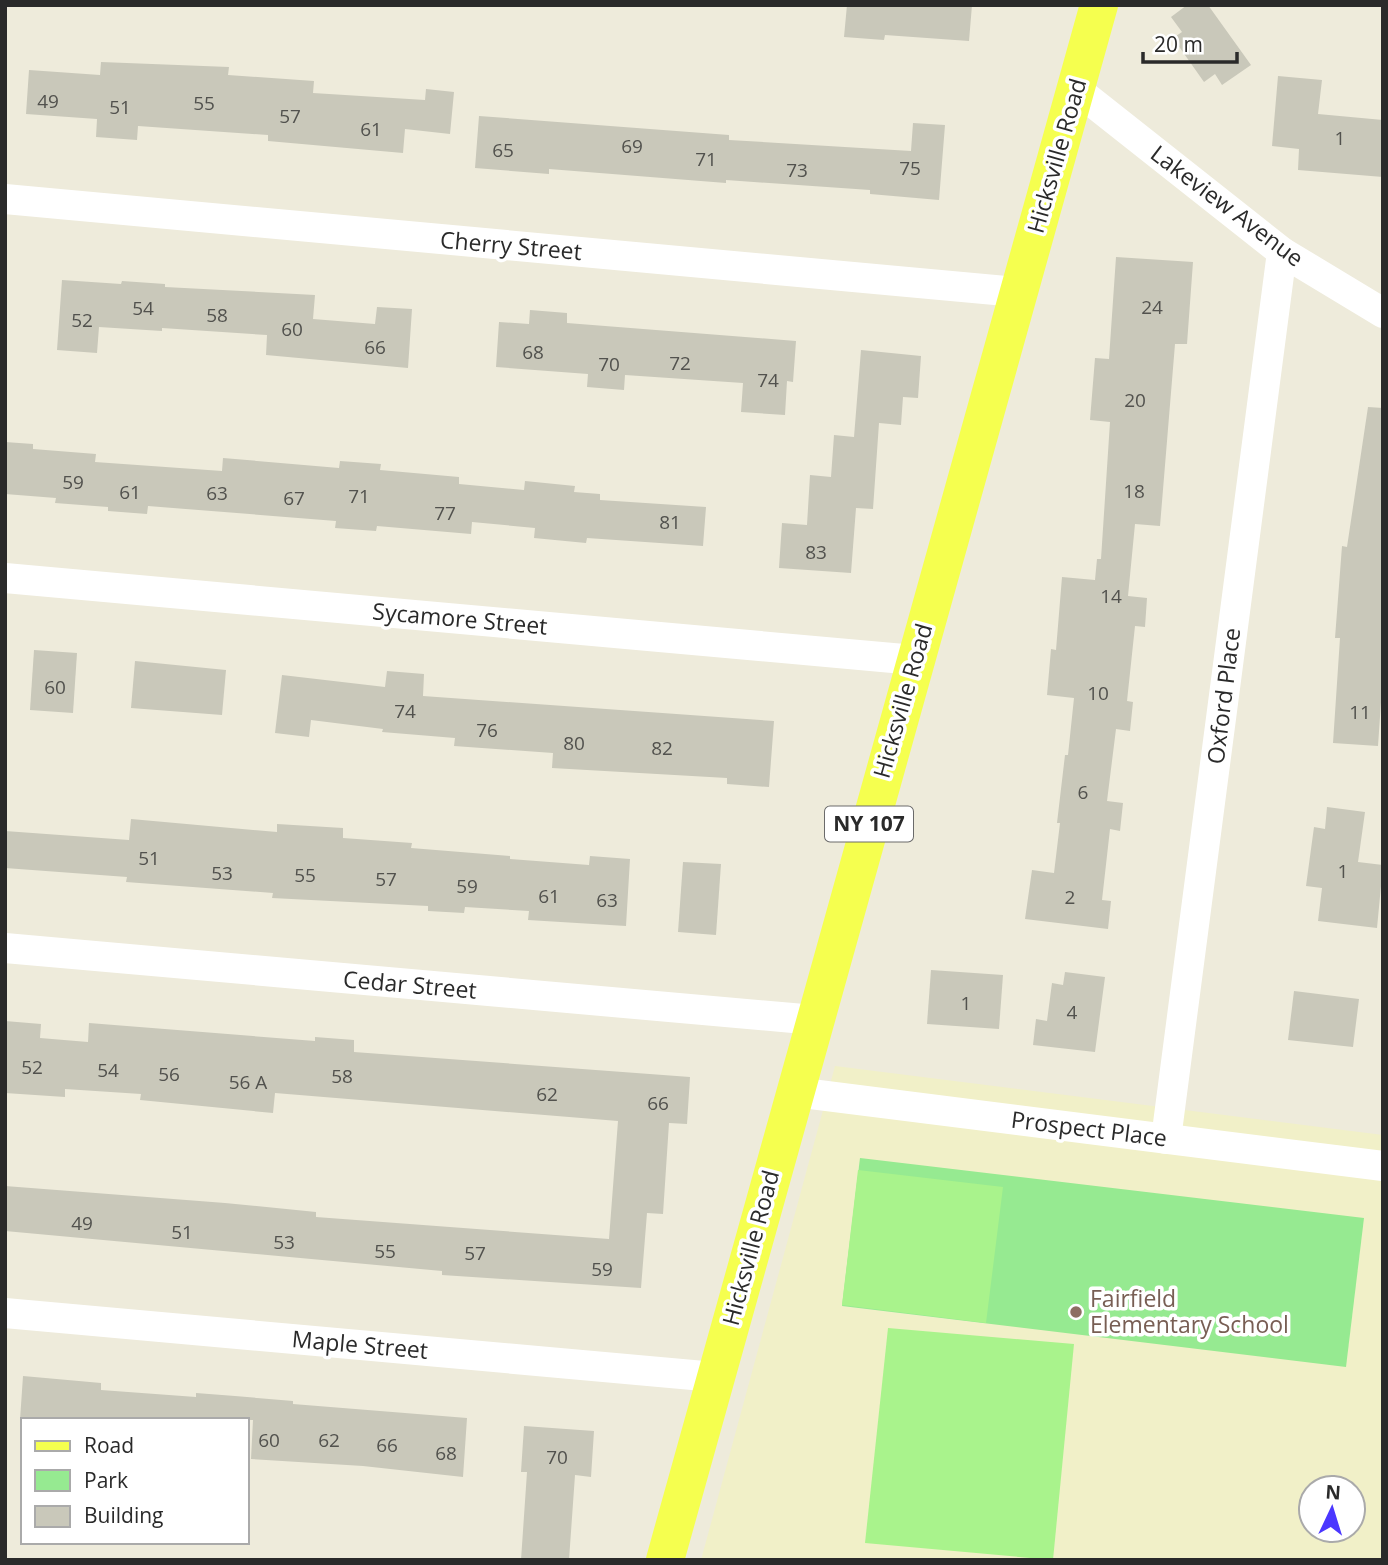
<svg xmlns="http://www.w3.org/2000/svg" width="1388" height="1565" font-family="'Open Sans',sans-serif">
  <style>
    .education { fill: #f1f0c8; fill-rule: evenodd }
    .green { fill: #96ea91 }
    .pitch { fill: #a9f38c }
    .building { fill: #c9c8ba }
    .lines { fill: none; stroke-linecap: round; stroke-linejoin: round }
    .minor { stroke: #fff; stroke-width: 30 }
    .primary { stroke: #f5ff4f; stroke-width: 38 }
    .education-dot { fill: #8d6e63; stroke: #fff; stroke-width: 2.5 }
    .labels { text-anchor: middle; stroke-width: 7; stroke-linejoin: round; paint-order: stroke }
    .number-label { font-size: 19px; fill: #52524e }
    .shield { fill: #fff; stroke: #6a6a6a; stroke-width: 2 }
    .shield-label { font-size: 21px; font-weight: bold; fill: #2a2a2a }
    .street-label { font-size: 23px; fill: #2a2a2a; stroke: #fff }
    .education-label { font-size: 23px; fill: #785e54; stroke: #fff; text-anchor: start }
  </style>
  <rect width="100%" height="100%" fill="#eeebdb"/>
  <path class="education" d="M835,1066l548,69v425h-682zM1311,1488h42v42h-42z"/>
  <polygon class="green" points="860,1158 1364,1218 1346,1367 842,1306"/>
  <g class="pitch">
    <polygon points="858,1170 1003,1187 986,1323 842,1305"/>
    <polygon points="888,1328 1074,1344 1053,1560 865,1543"/>
  </g>
  <g class="building">
    <polygon points="847,5 972,5 969,41 885,35 884,40 844,37"/>
    <polygon points="1187,5 1208,5 1251,65 1222,85 1215,74 1204,82 1173,38 1182,32 1171,17"/>
    <polygon points="101,62 229,67 228,75 314,81 313,93 425,100 426,89 454,92 450,134 405,129 403,153 268,141 268,135 138,126 137,140 96,137 97,119 26,114 29,70 100,75"/>
    <polygon points="1278,76 1322,80 1318,114 1383,120 1383,177 1298,170 1299,149 1272,146"/>
    <polygon points="479,116 729,135 729,140 911,151 913,123 945,125 939,200 870,194 870,190 726,180 726,183 549,169 549,174 475,168"/>
    <polygon points="1116,257 1193,262 1187,344 1175,344 1160,526 1135,524 1128,596 1147,598 1145,627 1135,626 1127,701 1133,702 1130,731 1116,729 1107,801 1123,803 1120,831 1110,829 1102,900 1111,901 1108,929 1025,919 1032,870 1054,873 1060,823 1057,823 1065,755 1068,755 1074,698 1047,695 1051,649 1056,650 1062,577 1095,580 1097,559 1101,559 1110,422 1090,420 1095,358 1109,359"/>
    <polygon points="62,280 121,284 122,281 165,284 165,287 315,295 313,319 375,324 377,307 412,309 408,368 266,355 267,335 162,328 162,331 99,327 97,353 57,350"/>
    <polygon points="530,310 567,313 567,323 796,341 793,382 787,381 785,415 741,412 743,383 625,375 624,390 587,387 588,374 496,367 499,322 529,324"/>
    <polygon points="861,350 921,356 918,398 903,397 901,425 879,423 873,509 856,508 851,573 779,568 782,523 807,525 810,475 831,477 834,435 854,437"/>
    <polygon points="1368,407 1383,408 1383,673 1378,746 1333,743 1340,638 1335,638 1342,546 1347,547"/>
    <polygon points="5,442 33,444 33,449 96,454 95,462 222,471 223,458 339,468 340,461 381,464 380,470 459,477 459,484 524,490 525,481 575,486 574,492 600,494 600,500 706,507 703,546 587,538 586,543 534,538 535,528 472,522 471,534 377,526 376,531 335,528 336,521 148,506 147,514 108,511 108,507 55,503 56,498 5,494"/>
    <polygon points="34,650 77,653 73,713 30,710"/>
    <polygon points="135,661 226,670 222,715 131,708"/>
    <polygon points="387,671 424,674 423,696 774,721 769,787 727,784 727,778 552,768 553,753 454,746 455,738 382,732 383,729 311,720 309,737 275,733 282,675 385,687"/>
    <polygon points="1327,807 1365,812 1358,862 1383,865 1377,928 1318,921 1322,888 1306,886 1314,827 1325,829"/>
    <polygon points="131,819 277,832 277,824 343,828 343,838 412,843 411,848 510,856 510,859 589,865 590,856 630,859 626,926 528,920 529,911 465,907 464,913 428,911 428,906 272,898 273,893 126,882 127,877 5,868 5,831 129,840"/>
    <polygon points="683,862 721,864 716,935 678,932"/>
    <polygon points="931,970 1003,975 999,1029 927,1024"/>
    <polygon points="1065,972 1105,977 1095,1052 1033,1045 1036,1019 1047,1021 1052,983 1063,985"/>
    <polygon points="1294,991 1359,999 1353,1047 1288,1040"/>
    <polygon points="5,1021 41,1024 40,1038 88,1042 89,1023 315,1041 315,1037 354,1040 354,1052 690,1077 687,1124 669,1123 663,1214 647,1213 641,1288 442,1275 442,1271 5,1231 5,1186 225,1203 316,1212 316,1217 609,1239 618,1121 275,1093 273,1113 140,1100 141,1094 65,1089 65,1097 5,1093"/>
    <polygon points="23,1376 101,1383 101,1390 196,1397 196,1393 235,1396 293,1401 293,1404 467,1418 463,1477 363,1466 251,1459 253,1420 20,1420"/>
    <polygon points="524,1426 594,1431 591,1477 575,1475 569,1560 521,1560 527,1472 521,1472"/>
  </g>
  <g class="lines">
    <g class="minor">
      <polyline points="1077,90 1282,252 1383,313"/>
      <polyline points="5,199 1017,292"/>
      <polyline points="5,578 915,660"/>
      <polyline points="5,948 815,1020"/>
      <polyline points="795,1092 1383,1166"/>
      <polyline points="1166,1139 1282,252"/>
      <polyline points="5,1313 715,1377"/>
    </g>
    <polyline class="primary" points="665,1560 1099,5"/>
  </g>
  <circle class="education-dot" cx="1076" cy="1312" r="7"/>
  <g class="labels">
    <g class="number-label">
      <text x="48" y="108">49</text>
      <text x="204" y="110">55</text>
      <text x="120" y="114">51</text>
      <text x="290" y="123">57</text>
      <text x="371" y="136">61</text>
      <text x="1340" y="145">1</text>
      <text x="632" y="153">69</text>
      <text x="503" y="157">65</text>
      <text x="706" y="166">71</text>
      <text x="910" y="175">75</text>
      <text x="797" y="177">73</text>
      <text x="1152" y="314">24</text>
      <text x="143" y="315">54</text>
      <text x="217" y="322">58</text>
      <text x="82" y="327">52</text>
      <text x="292" y="336">60</text>
      <text x="375" y="354">66</text>
      <text x="533" y="359">68</text>
      <text x="680" y="370">72</text>
      <text x="609" y="371">70</text>
      <text x="768" y="387">74</text>
      <text x="1135" y="407">20</text>
      <text x="73" y="489">59</text>
      <text x="1134" y="498">18</text>
      <text x="130" y="499">61</text>
      <text x="217" y="500">63</text>
      <text x="359" y="503">71</text>
      <text x="294" y="505">67</text>
      <text x="445" y="520">77</text>
      <text x="670" y="529">81</text>
      <text x="816" y="559">83</text>
      <text x="1111" y="603">14</text>
      <text x="55" y="694">60</text>
      <text x="1098" y="700">10</text>
      <text x="405" y="718">74</text>
      <text x="1360" y="719">11</text>
      <text x="487" y="737">76</text>
      <text x="574" y="750">80</text>
      <text x="662" y="755">82</text>
      <text x="1083" y="799">6</text>
      <text x="149" y="865">51</text>
      <text x="1343" y="878">1</text>
      <text x="222" y="880">53</text>
      <text x="305" y="882">55</text>
      <text x="386" y="886">57</text>
      <text x="467" y="893">59</text>
      <text x="549" y="903">61</text>
      <text x="1070" y="904">2</text>
      <text x="607" y="907">63</text>
      <text x="966" y="1010">1</text>
      <text x="1072" y="1019">4</text>
      <text x="32" y="1074">52</text>
      <text x="108" y="1077">54</text>
      <text x="169" y="1081">56</text>
      <text x="342" y="1083">58</text>
      <text x="248" y="1089">56 A</text>
      <text x="547" y="1101">62</text>
      <text x="658" y="1110">66</text>
      <text x="82" y="1230">49</text>
      <text x="182" y="1239">51</text>
      <text x="284" y="1249">53</text>
      <text x="385" y="1258">55</text>
      <text x="475" y="1260">57</text>
      <text x="602" y="1276">59</text>
      <text x="269" y="1447">60</text>
      <text x="329" y="1447">62</text>
      <text x="387" y="1452">66</text>
      <text x="446" y="1460">68</text>
      <text x="557" y="1464">70</text>
    </g>
    <rect class="shield" x="825" y="806.5" width="88" height="35" rx="5"/>
    <g class="shield-label">
      <text x="869" y="831">NY 107</text>
    </g>
    <g class="street-label">
      <text transform="translate(1057 156) rotate(-74)" y="8">Hicksville Road</text>
      <text transform="translate(1227 206) rotate(37)" y="8">Lakeview Avenue</text>
      <text transform="translate(511 246) rotate(5)" y="8">Cherry Street</text>
      <text transform="translate(460 619) rotate(5)" y="8">Sycamore Street</text>
      <text transform="translate(1224 696) rotate(-83)" y="8">Oxford Place</text>
      <text transform="translate(903 701) rotate(-74)" y="8">Hicksville Road</text>
      <text transform="translate(410 985) rotate(5)" y="8">Cedar Street</text>
      <text transform="translate(1089 1129) rotate(7)" y="8">Prospect Place</text>
      <text transform="translate(751 1248) rotate(-75)" y="8">Hicksville Road</text>
      <text transform="translate(360 1345) rotate(5)" y="8">Maple Street</text>
    </g>
    <g class="education-label">
      <text x="1090" y="1307">Fairfield<tspan x="1090" dy="26">Elementary School</tspan></text>
    </g>
  </g>
  <rect width="1388" height="1565" fill="none" stroke="#2a2a2a" stroke-width="14"/>
  <rect x="21" y="1418" width="228" height="126" fill="#ffffff" stroke="#aaaaaa" stroke-width="2"/>
  <rect x="35" y="1441" width="35" height="10" fill="#f5ff4f" stroke="#aaaaaa" stroke-width="2"/>
  <text x="84" y="1453" font-size="21" fill="#2a2a2a">Road</text>
  <rect x="35" y="1470" width="35" height="21" fill="#96ea91" stroke="#aaaaaa" stroke-width="2"/>
  <text x="84" y="1488" font-size="21" fill="#2a2a2a">Park</text>
  <rect x="35" y="1506" width="35" height="21" fill="#c9c8ba" stroke="#aaaaaa" stroke-width="2"/>
  <text x="84" y="1523" font-size="21" fill="#2a2a2a">Building</text>
  <g transform="translate(1332 1509) rotate(4)"><circle r="33" fill="#ffffff" stroke="#aaaaaa" stroke-width="2"/>
  <path d="M0-5L12 26L0 18L-12 26Z" fill="#4b37ff"/>
  <text y="-10" font-size="19" font-weight="bold" text-anchor="middle" fill="#2a2a2a">N</text>
  </g>
  <path d="M1143 52v10h94v-10" fill="none" stroke="#2a2a2a" stroke-width="3.5"/>
  <text x="1154" y="52" font-size="21" fill="#2a2a2a" stroke="#ffffff" stroke-width="5" paint-order="stroke">20 m</text>
</svg>
